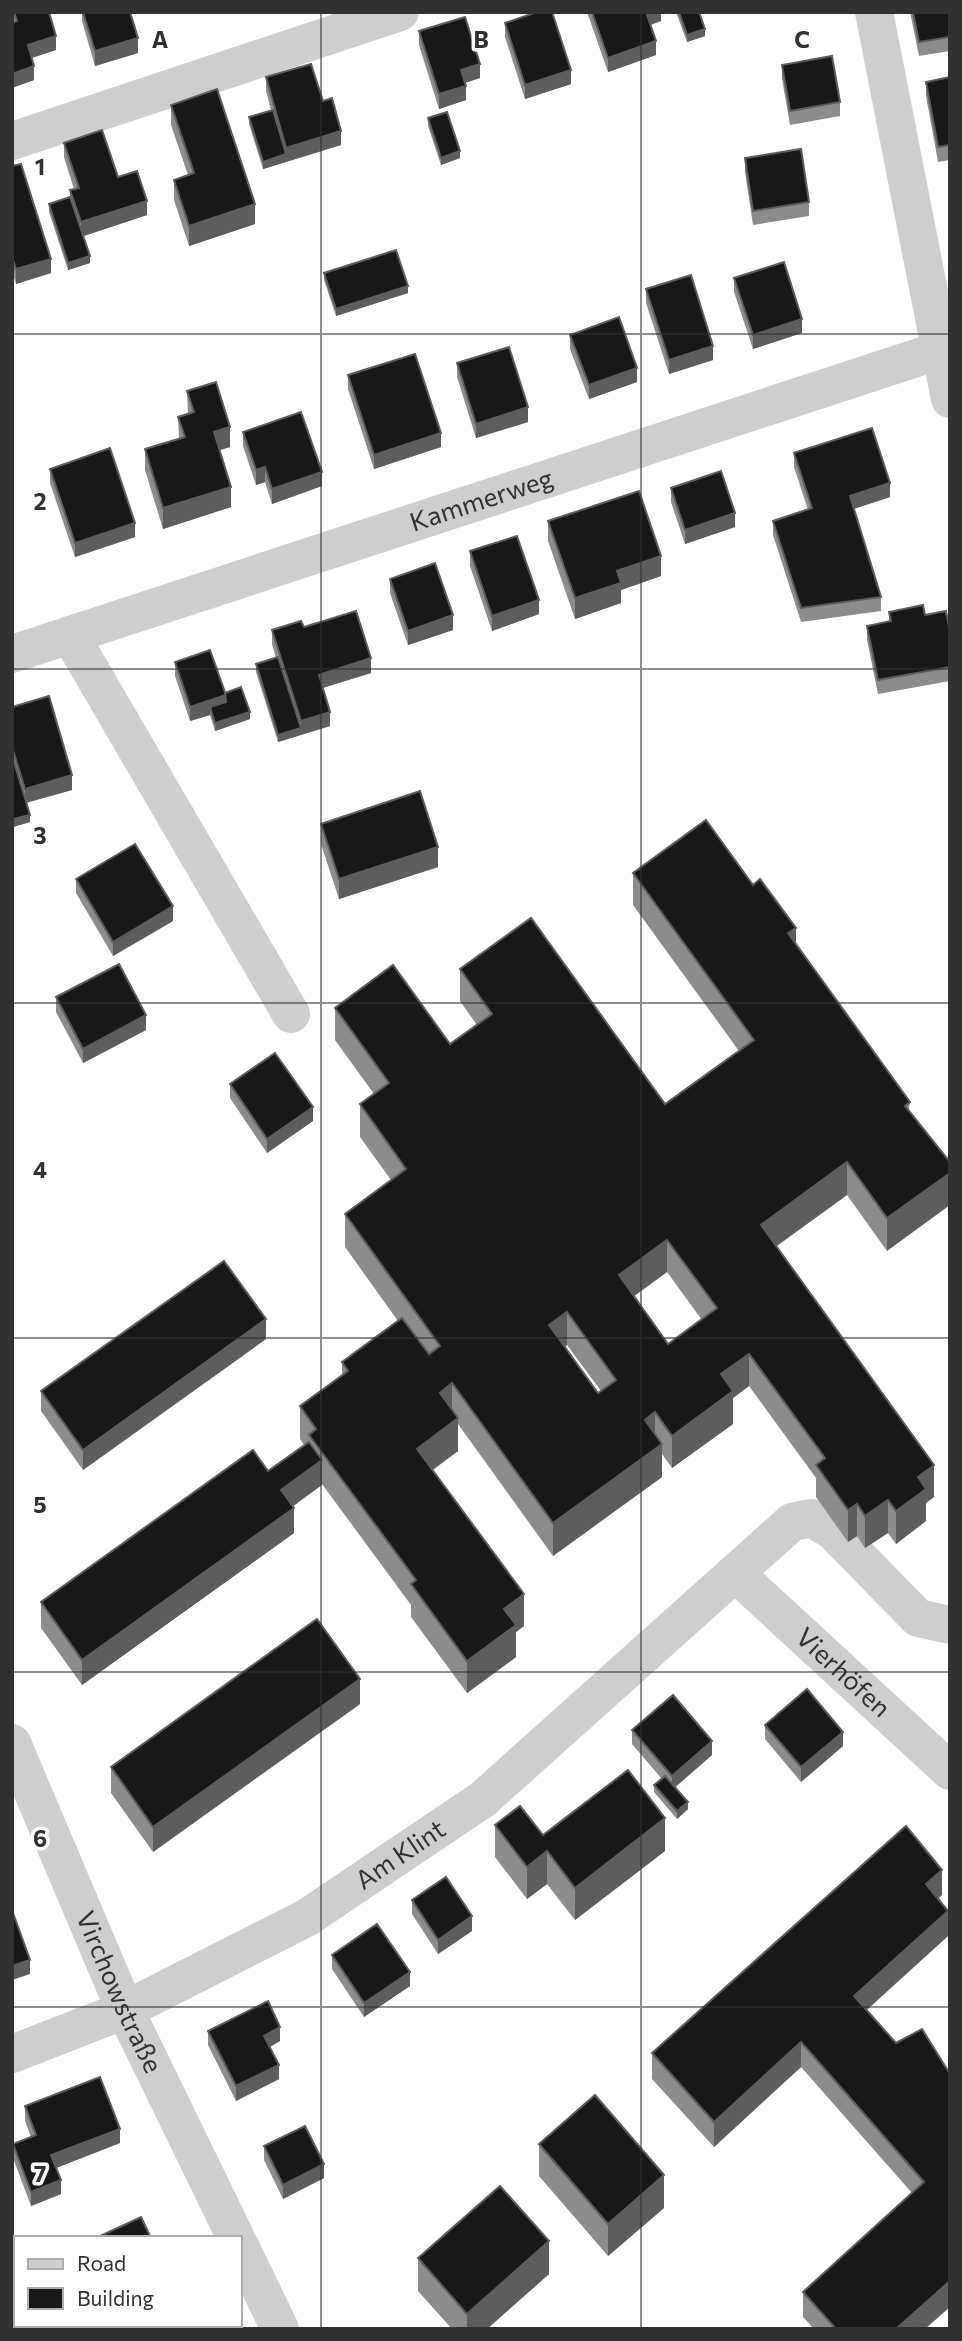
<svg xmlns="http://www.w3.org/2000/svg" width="962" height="2341" font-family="Commissioner,sans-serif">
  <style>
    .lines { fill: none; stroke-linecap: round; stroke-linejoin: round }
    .minor { stroke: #cecece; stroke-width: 38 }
    .wall { fill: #8c8c8c; fill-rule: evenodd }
    .shaded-wall { fill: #5d5d5d }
    .building { fill: #181818; stroke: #5d5d5d; stroke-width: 2; fill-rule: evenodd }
    .grid { fill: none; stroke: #313131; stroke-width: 2; stroke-opacity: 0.55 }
    .labels { text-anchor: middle; stroke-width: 7; stroke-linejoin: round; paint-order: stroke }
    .street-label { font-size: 26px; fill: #313131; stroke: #fff }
    .grid-label { font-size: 23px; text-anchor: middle; font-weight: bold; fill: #313131; stroke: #fff; stroke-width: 7; stroke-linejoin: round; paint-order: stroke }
  </style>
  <rect width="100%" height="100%" fill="#fff"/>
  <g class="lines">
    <g class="minor">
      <polyline points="874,12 950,399"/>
      <polyline points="12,141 400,12"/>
      <polyline points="70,635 291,1014"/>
      <path id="s1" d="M12,654l938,-307"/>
      <path id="s2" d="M735,1573l215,198"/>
      <path id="s3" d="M12,1743l113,267 111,228"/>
      <path id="s4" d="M12,2054l113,-44 183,-93 175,-118 309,-277 20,-4 21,13 85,87 32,7"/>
      <polyline points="240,2246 280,2329"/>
    </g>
  </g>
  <g class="wall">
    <polygon points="12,12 49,12 56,50 32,58 34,80 12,88"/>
    <polygon points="82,12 130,12 138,53 95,66 82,21"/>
    <polygon points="587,12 661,12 661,21 651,25 656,55 608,72"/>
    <polygon points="676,12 705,12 700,14 705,36 687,42"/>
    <polygon points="910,12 950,12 950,51 919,56"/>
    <polygon points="505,23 571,84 525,99 505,37"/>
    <polygon points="419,31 480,78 465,83 466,100 439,109 419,45"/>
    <polygon points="782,65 840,102 840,116 790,125 782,79"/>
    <polygon points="266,77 323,101 341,145 263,169 249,124 249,117 271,110 266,91"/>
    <polygon points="950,77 950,160 938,162 926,96 926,82"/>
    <polygon points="171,105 255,224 189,246 174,200 174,180 188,175 171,125"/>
    <polygon points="428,118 460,158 441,165 428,126"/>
    <polygon points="64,143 118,177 147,215 83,236 90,263 68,270 49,212 49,204 70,197 70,190 74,189 64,157"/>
    <polygon points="745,158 809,202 809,216 753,225 745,172"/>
    <polygon points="12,166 51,273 16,284 12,271"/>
    <polygon points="324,273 408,293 336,316 324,280"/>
    <polygon points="734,278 802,333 753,349 734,292"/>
    <polygon points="646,289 713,360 669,374 646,303"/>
    <polygon points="570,335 637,382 589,399 570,349"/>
    <polygon points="457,363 528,422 476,438 457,377"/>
    <polygon points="348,375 441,447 374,469 348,389"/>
    <polygon points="187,391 230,447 219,450 231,507 163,529 145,470 145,449 179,439 178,417 188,414"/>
    <polygon points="243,432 322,486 272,504 265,482 256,485 243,446"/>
    <polygon points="794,453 890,497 854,509 881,597 881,611 801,622 773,535 773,521 808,510 794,467"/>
    <polygon points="50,469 135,537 75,557 50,483"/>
    <polygon points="671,488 735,527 685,544 671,502"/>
    <polygon points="548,521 661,576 621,590 621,603 575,619 548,541"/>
    <polygon points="470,551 539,614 492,631 470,566"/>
    <polygon points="390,579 453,630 408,645 390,593"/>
    <polygon points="889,612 925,615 950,632 950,681 878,694 867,640 867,626 889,622"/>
    <polygon points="304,627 371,673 323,688 330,726 278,742 256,672 256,664 276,658 272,644 272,630"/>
    <polygon points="175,662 225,693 250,719 215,731 210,715 190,721 175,676"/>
    <polygon points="12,707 72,790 26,803 30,822 13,827 12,823"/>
    <polygon points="321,824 438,867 339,899 321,844"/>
    <path d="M633,873l163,71 114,158 -23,149 -40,-56 -70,51 157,251 -8,6v18l-30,23 -8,-11 -23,15 -8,-12 -9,6 -32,-45v-19l-67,-92 -16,12v26l-61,44 -10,-14v23l-109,79 -95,-132v27l-25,19 91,156 -8,6v25l-49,36 -56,-76v-12l-89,-121 -29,22 1,27 -212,152 -41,-57v-26l227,-131 36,-26 -4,-6v-33l42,-31v-13l56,-41 -53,-74v-33l46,-34 -31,-43v-33l14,-10 -39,-54v-32l115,36 27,-19 -17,-24v-32l205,135 74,-53 -106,-146zM667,1272l35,48 -34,24 -34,-48zM567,1345l34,46 -3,2 -33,-46z"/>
    <polygon points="76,879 173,921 113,956 76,893"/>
    <polygon points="56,997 146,1030 83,1063 56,1012"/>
    <polygon points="230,1084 313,1121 267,1153 230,1098"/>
    <polygon points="266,1339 83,1470 41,1411 41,1391"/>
    <polygon points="360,1704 153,1852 111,1793 111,1767"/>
    <polygon points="765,1725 843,1746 801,1782 765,1739"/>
    <polygon points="632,1730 712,1755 675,1787 688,1809 677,1819 654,1792 654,1785 662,1779 632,1744"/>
    <polygon points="495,1825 543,1835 665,1851 575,1920 547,1884 527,1899 495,1857"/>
    <polygon points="942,1895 938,1899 948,1936 867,2010 896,2043 922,2029 925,2329 814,2329 803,2317 803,2292 912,2193 801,2067 714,2147 652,2079 652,2053"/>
    <polygon points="412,1900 472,1931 438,1954 412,1914"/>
    <polygon points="332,1955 410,1986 364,2017 332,1969"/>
    <polygon points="208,2031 280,2041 270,2047 279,2079 236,2101 208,2045"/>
    <polygon points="25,2106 120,2143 56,2168 61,2194 31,2206 13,2158 13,2144 31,2137 25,2121"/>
    <polygon points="539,2144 664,2208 608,2256 539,2176"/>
    <polygon points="264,2146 324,2178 283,2199 264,2160"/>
    <polygon points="418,2258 549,2274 487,2329 452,2329 418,2291"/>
  </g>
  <g class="shaded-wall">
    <polygon points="646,12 661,12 661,21 646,26"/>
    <polygon points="705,29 705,36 687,42 687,35"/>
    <polygon points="56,36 56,50 28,59 28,45"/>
    <polygon points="138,38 138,53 95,66 95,51"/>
    <polygon points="656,41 656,55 608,72 608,58"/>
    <polygon points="480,64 480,78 461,84 461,70"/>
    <polygon points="34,66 34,80 12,88 12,74"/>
    <polygon points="571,70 571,84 525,99 525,85"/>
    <polygon points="466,86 466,100 439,109 439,94"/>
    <polygon points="341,131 341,145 286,162 286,148"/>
    <polygon points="460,151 460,158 441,165 441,158"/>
    <polygon points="286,154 286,162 263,169 263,162"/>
    <polygon points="147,201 147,215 81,237 81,222"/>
    <polygon points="255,204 255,224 189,246 189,226"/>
    <polygon points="90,256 90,263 68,270 68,263"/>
    <polygon points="51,259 51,273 16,284 16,269"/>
    <polygon points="408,286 408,293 336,316 336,309"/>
    <polygon points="802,319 802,333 753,349 753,335"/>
    <polygon points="713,346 713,360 669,374 669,360"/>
    <polygon points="637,368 637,382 589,399 589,385"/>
    <polygon points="528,407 528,422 476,438 476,424"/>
    <polygon points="230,427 230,447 214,452 214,432"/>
    <polygon points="441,433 441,447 374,469 374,455"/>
    <polygon points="265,467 265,482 256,485 256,470"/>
    <polygon points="322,472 322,486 272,504 272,489"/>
    <polygon points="890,483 890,497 850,510 850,496"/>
    <polygon points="231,487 231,507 163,529 163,508"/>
    <polygon points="735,513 735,527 685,544 685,530"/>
    <polygon points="135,523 135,537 75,557 75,543"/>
    <polygon points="661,556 661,576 621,590 621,603 575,619 575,598 617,571"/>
    <polygon points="539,600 539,614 492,631 492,616"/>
    <polygon points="453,615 453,630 408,645 408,631"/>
    <polygon points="371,658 371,673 319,689 319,675"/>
    <polygon points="226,695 226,710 210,707 210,715 190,721 190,707"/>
    <polygon points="250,712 250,719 215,731 215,723"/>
    <polygon points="330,712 330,726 278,742 278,735 301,728 301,721"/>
    <polygon points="72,775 72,790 25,803 25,789"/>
    <polygon points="30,815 30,822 13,827 13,819"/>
    <polygon points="438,847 438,867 339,899 339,879"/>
    <polygon points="173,906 173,921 113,956 113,942"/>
    <polygon points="796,928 796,960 788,933"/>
    <polygon points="146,1015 146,1030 83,1063 83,1049"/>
    <polygon points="313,1107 313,1121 267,1153 267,1139"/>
    <polygon points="847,1162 847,1195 761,1257 761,1225"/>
    <polygon points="950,1173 950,1205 887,1251 887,1218"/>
    <polygon points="667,1240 667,1272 619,1307 619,1275"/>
    <polygon points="567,1312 567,1345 549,1358 549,1325"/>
    <polygon points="266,1319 266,1339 83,1470 83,1450"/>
    <polygon points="749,1354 749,1386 733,1398 733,1424 672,1468 672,1436 721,1374"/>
    <polygon points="452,1383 452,1416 440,1393"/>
    <polygon points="655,1412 655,1444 645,1420"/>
    <polygon points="458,1418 458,1451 417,1481 417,1449"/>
    <polygon points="662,1444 662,1477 553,1556 553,1523"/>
    <polygon points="322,1460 322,1485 281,1515 281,1490"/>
    <polygon points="934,1465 934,1497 926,1503 926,1521 896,1544 896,1511 918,1477"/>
    <polygon points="888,1500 888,1533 865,1548 865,1516"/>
    <polygon points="857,1504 857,1536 848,1542 848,1510"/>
    <polygon points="294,1508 294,1533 82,1685 82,1660"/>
    <polygon points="524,1594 524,1626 516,1632 516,1657 467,1693 467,1661 504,1609"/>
    <polygon points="360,1679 360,1704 153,1852 153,1827"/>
    <polygon points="843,1732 843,1746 801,1782 801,1767"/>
    <polygon points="712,1741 712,1755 672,1790 672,1776"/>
    <polygon points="688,1802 688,1809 677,1819 677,1811"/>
    <polygon points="665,1818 665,1851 575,1920 575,1888"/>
    <polygon points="547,1851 547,1884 527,1899 527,1867"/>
    <polygon points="942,1870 942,1895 926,1909 926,1884"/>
    <polygon points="948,1911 948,1936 854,2021 854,1996"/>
    <polygon points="472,1916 472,1931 438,1954 438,1940"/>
    <polygon points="30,1960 30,1974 12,1980 12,1966"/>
    <polygon points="410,1972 410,1986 364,2017 364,2003"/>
    <polygon points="280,2027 280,2041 264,2050 264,2036"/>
    <polygon points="801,2042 801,2067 714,2147 714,2122"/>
    <polygon points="279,2065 279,2079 236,2101 236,2086"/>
    <polygon points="120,2129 120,2143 51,2170 51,2155"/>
    <polygon points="324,2164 324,2178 283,2199 283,2185"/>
    <polygon points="664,2175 664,2208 608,2256 608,2224"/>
    <polygon points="61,2180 61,2194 31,2206 31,2192"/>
    <polygon points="549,2241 549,2274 487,2329 467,2329 467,2314"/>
    <polygon points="950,2281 950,2307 925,2329 896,2329"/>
  </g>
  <g class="building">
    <polygon points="14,12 49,12 56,36 28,45 34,66 12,74 12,23 17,21"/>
    <polygon points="83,12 130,12 138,38 95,51"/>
    <polygon points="537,12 552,12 571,70 525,85 505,23"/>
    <polygon points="592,12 646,12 656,41 608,58"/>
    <polygon points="679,12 699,12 705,29 687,35"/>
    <polygon points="913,12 950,12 950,37 919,42"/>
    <polygon points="465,17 480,64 461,70 466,86 439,94 419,31"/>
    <polygon points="832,56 840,102 790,111 782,65"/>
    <polygon points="311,64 323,101 332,98 341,131 286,148 266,77"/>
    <polygon points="950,77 950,145 938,147 926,82"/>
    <polygon points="217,89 255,204 189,226 174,180 194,173 171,105"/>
    <polygon points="273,110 286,154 263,162 249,117"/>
    <polygon points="447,112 460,151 441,158 428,118"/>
    <polygon points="102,130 118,177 137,171 147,201 81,222 70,190 79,188 64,143"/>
    <polygon points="801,149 809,202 753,211 745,158"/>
    <polygon points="21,164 51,259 16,269 12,257 12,166"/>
    <polygon points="70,197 90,256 68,263 49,204"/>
    <polygon points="396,250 408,286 336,309 324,273"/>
    <polygon points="784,262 802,319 753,335 734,278"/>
    <polygon points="691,275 713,346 669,360 646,289"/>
    <polygon points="619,317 637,368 589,385 570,335"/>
    <polygon points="509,347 528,407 476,424 457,363"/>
    <polygon points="415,354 441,433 374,455 348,375"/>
    <polygon points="216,382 230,427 214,432 231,487 163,508 145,449 185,437 178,417 194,412 187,391"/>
    <polygon points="301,412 322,472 272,489 265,467 256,470 243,432"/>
    <polygon points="872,428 890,483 850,496 881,597 801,608 773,521 812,508 794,453"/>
    <polygon points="110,448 135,523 75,543 50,469"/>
    <polygon points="721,471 735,513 685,530 671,488"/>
    <polygon points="639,491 661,556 617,571 621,583 575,598 548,521"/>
    <polygon points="517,536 539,600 492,616 470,551"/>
    <polygon points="435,563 453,615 408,631 390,579"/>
    <polygon points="923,605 925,615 946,611 950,632 950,667 878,680 867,626 891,621 889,612"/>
    <polygon points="356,611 371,658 319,675 330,712 301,721 272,630 301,621 304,627"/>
    <polygon points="210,650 226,695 190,707 175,662"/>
    <polygon points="278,657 301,728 278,735 256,664"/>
    <polygon points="241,687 250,712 215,723 210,707 226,702 225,693"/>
    <polygon points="49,696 72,775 25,789 12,747 12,707"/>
    <polygon points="12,762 14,762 30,815 13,819 12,816"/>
    <polygon points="420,791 438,847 339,879 321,824"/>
    <path d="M706,820l47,65 7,-6 36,49 -8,5 122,169 -5,4 45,56v11l-63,45 -40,-56 -86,63 173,240 -16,12 8,12 -30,22 -8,-11 -23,16 -8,-12 -9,6 -32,-45 9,-7 -76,-104 -28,20 12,17 -61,45 -17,-24 -10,8 17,24 -109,79 -101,-140 -12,10 18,25 -41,31 107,145 -20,15 12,16 -49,36 -56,-77 5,-4 -107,-145 7,-6 -16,-23 48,-35 -6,-9 60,-44 27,36 11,-8 -95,-132 61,-45 -46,-65 29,-21 -54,-75 58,-43 57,79 42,-30 -32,-45 71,-51 134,186 89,-64 -121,-167zM667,1240l50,68 -49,36 -49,-69zM567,1312l49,68 -18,13 -49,-68z"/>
    <polygon points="135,844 173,906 113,942 76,879"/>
    <polygon points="119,964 146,1015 83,1049 56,997"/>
    <polygon points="275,1053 313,1107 267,1139 230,1084"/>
    <polygon points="224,1261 266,1319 83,1450 41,1391"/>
    <polygon points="309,1442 322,1460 281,1490 294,1508 82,1660 41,1602 253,1450 268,1471"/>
    <polygon points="317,1619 360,1679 153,1827 111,1767"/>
    <polygon points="807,1689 843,1732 801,1767 765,1725"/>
    <polygon points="673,1695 712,1741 672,1776 632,1730"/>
    <polygon points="628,1770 665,1818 575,1888 547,1851 527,1867 495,1825 520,1806 543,1835"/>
    <polygon points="665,1776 688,1802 677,1811 654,1785"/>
    <polygon points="906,1826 942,1870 926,1884 948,1911 854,1996 896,2043 922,2029 950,2074 950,2281 896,2329 836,2329 803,2292 924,2182 801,2042 714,2122 652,2053"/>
    <polygon points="446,1877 472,1916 438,1940 412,1900"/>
    <polygon points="12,1910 30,1960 12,1966"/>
    <polygon points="377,1924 410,1972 364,2003 332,1955"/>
    <polygon points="268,2001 280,2027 264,2036 279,2065 236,2086 208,2031"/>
    <polygon points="100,2077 120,2129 51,2155 61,2180 31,2192 13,2144 36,2135 25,2106"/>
    <polygon points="595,2095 664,2175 608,2224 539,2144"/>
    <polygon points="305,2126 324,2164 283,2185 264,2146"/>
    <polygon points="500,2186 549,2241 467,2314 418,2258"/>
    <polygon points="141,2217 151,2238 96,2238"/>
    <polygon points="200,2325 221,2325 223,2329 192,2329"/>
  </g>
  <path class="grid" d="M321,12v2317M641,12v2317M12,334h938M12,669h938M12,1003h938M12,1338h938M12,1672h938M12,2007h938"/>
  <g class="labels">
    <g class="street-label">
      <text dy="9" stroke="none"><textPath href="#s1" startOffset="494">Kammerweg</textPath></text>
      <text dy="9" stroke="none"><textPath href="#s2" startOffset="147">Vierhöfen</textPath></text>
      <text dy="9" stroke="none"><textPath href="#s4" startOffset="438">Am Klint</textPath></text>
      <text dy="9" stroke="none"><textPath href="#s3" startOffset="271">Virchowstraße</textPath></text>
    </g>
  </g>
  <g class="grid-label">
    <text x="160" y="48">A</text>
    <text x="481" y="48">B</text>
    <text x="802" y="48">C</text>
    <text x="40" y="175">1</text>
    <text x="40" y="510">2</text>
    <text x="40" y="844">3</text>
    <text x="40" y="1178">4</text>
    <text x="40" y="1513">5</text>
    <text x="40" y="1847">6</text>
    <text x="40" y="2182">7</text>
  </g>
  <rect width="962" height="2341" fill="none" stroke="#313131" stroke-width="28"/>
  <rect x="14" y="2236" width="228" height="91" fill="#ffffff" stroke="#adadad" stroke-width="2"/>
  <rect x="28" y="2259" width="35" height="10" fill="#cecece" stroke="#adadad" stroke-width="2"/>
  <text x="77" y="2271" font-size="21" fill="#313131">Road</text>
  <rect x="28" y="2288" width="35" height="21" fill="#181818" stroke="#adadad" stroke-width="2"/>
  <text x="77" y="2306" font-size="21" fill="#313131">Building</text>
</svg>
